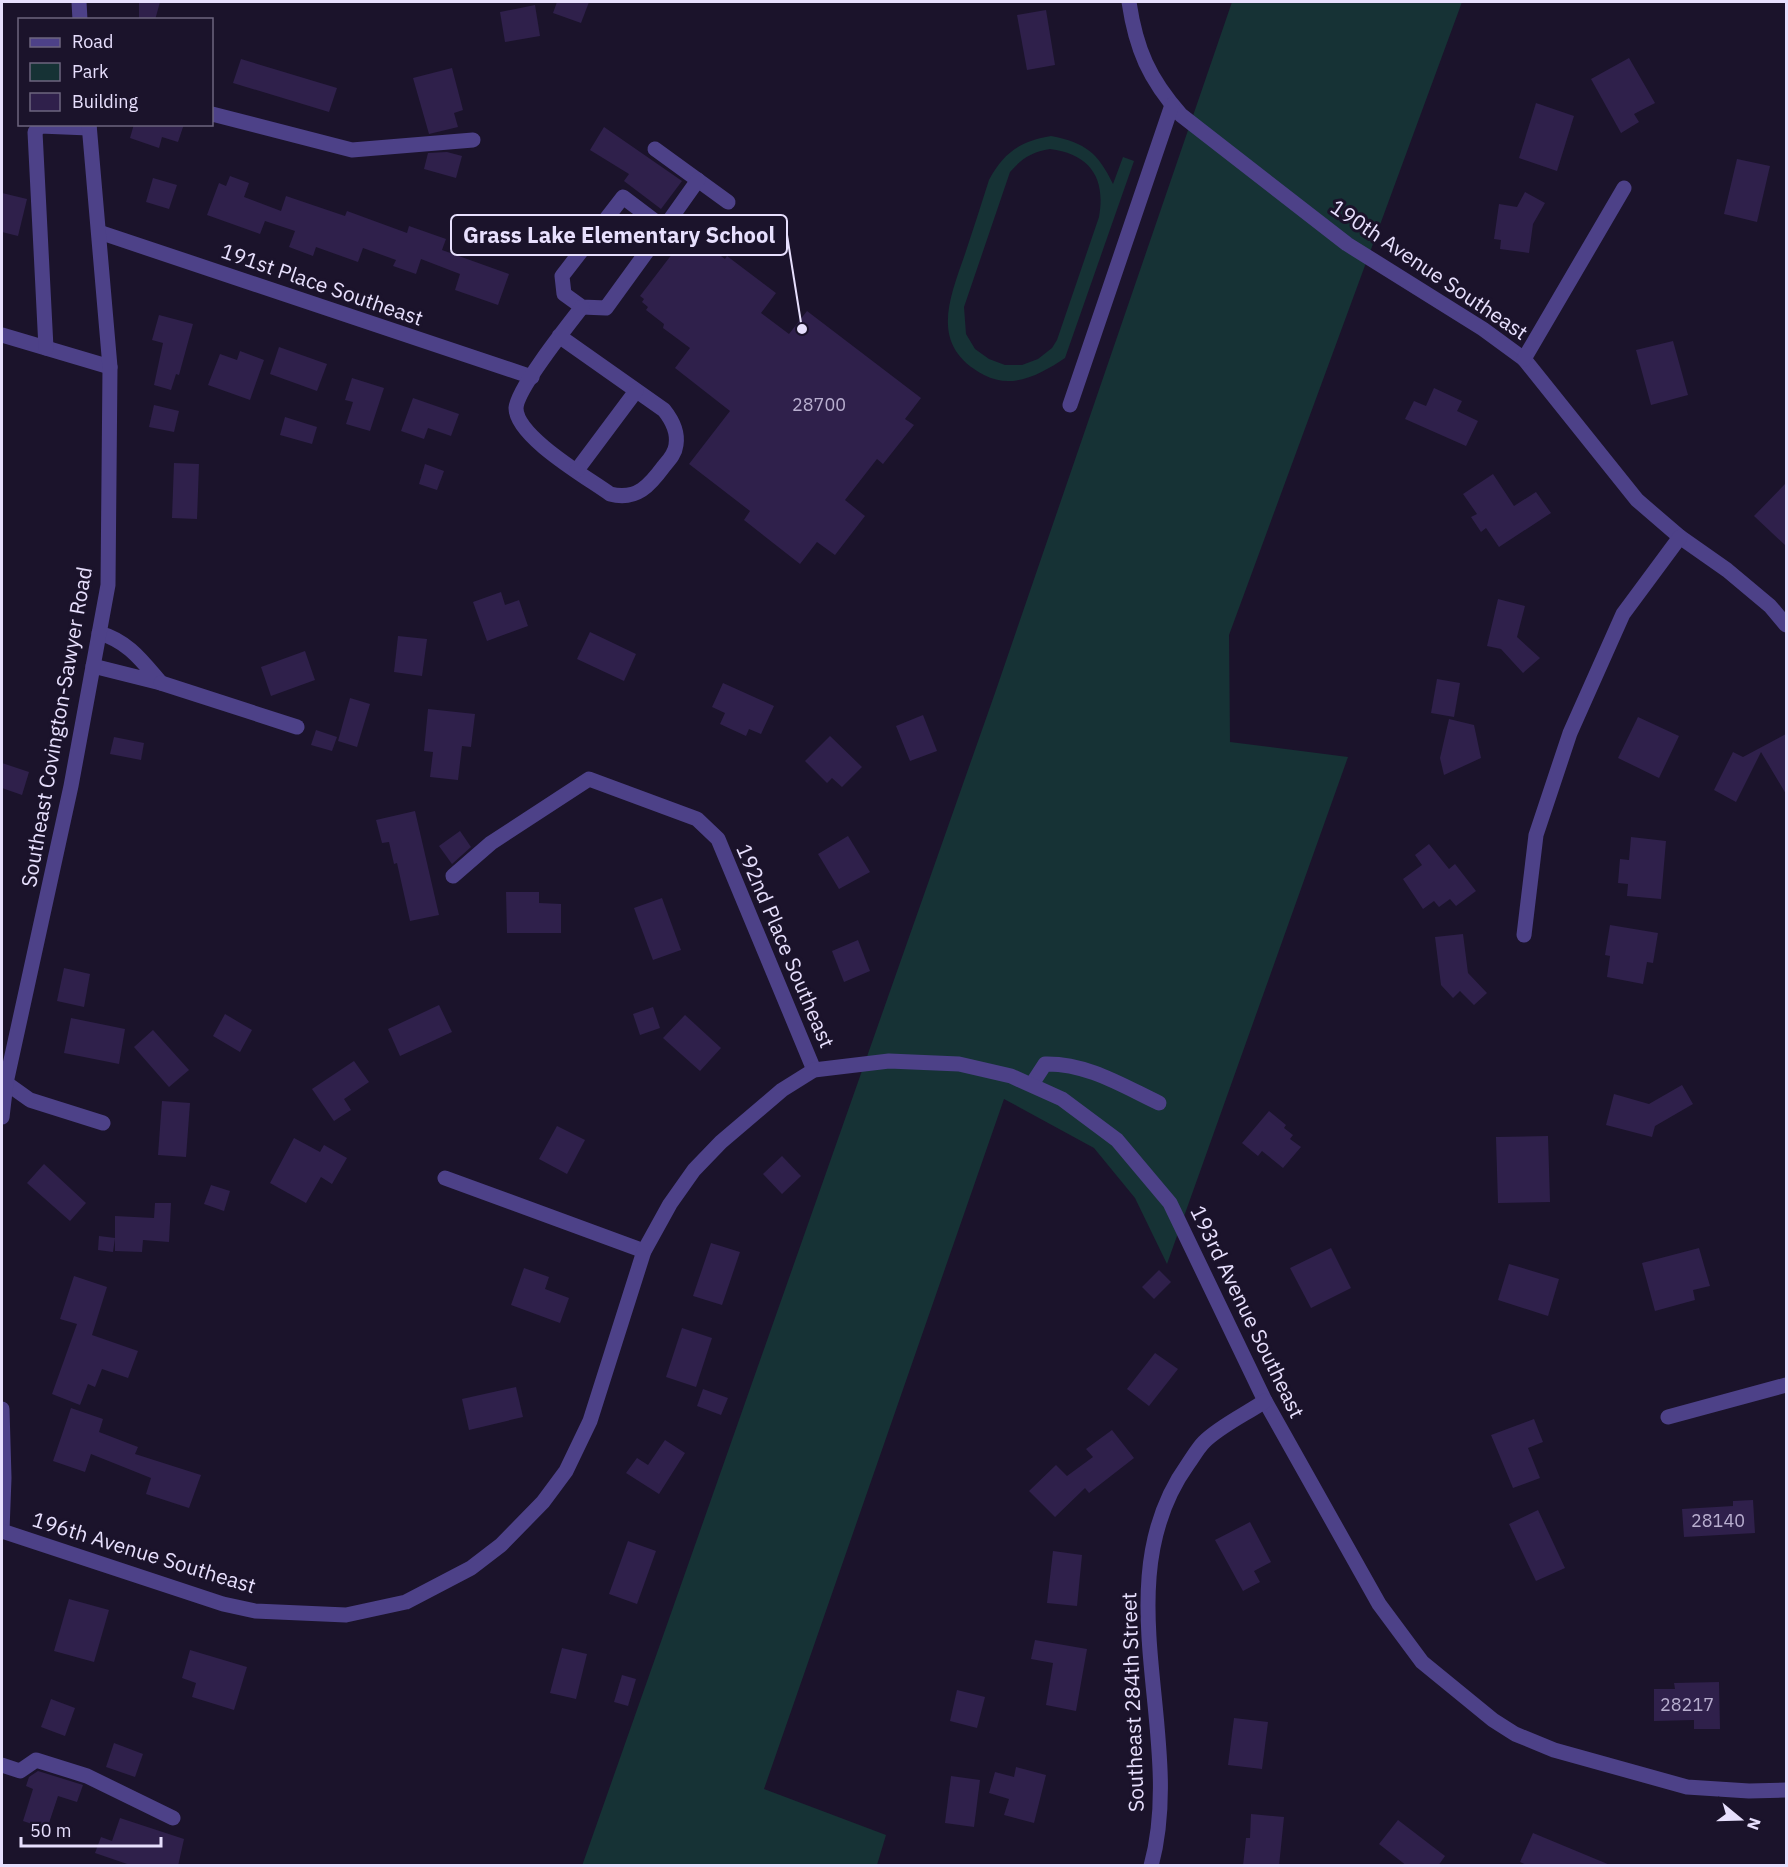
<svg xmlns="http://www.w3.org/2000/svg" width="1788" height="1867" font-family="'IBM Plex Sans',sans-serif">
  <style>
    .green { fill: #163235; fill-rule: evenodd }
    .building { fill: #2f204b }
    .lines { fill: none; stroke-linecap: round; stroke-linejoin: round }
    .minor { stroke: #4d4188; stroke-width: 15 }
    .labels { text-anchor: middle; stroke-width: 6; stroke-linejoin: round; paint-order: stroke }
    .number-label { font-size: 18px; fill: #b9afd0 }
    .street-label { font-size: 21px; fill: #e7dffd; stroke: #1b132b }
    .leader { fill: none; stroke: #e7dffd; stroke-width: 2 }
    .callout-dot { fill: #e7dffd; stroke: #1b132b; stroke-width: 2 }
    .callout { fill: #1b132b; stroke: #e7dffd; stroke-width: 2 }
    .callout-label { font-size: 22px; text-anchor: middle; font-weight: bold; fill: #e7dffd }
  </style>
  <rect width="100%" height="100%" fill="#1b132b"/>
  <g class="green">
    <polygon points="1232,2 1462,2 1229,635 1230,742 1348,757 1167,1264 1135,1198 1094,1148 1004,1099 764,1789 886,1835 877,1865 582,1866 995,693"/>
    <path d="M1051,136c35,7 47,17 62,48l10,-27 11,4 -69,197c-24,16 -52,32 -81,17 -55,-29 -35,-75 -19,-121 8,-24 16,-49 24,-74 15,-28 32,-39 62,-44zM1050,149c40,5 56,29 49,68l-42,123 -5,8 -14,11 -16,6h-17l-16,-6 -14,-10 -9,-15 -2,-27 46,-135c12,-14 22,-20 40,-23z"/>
  </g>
  <g class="building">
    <polygon points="139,2 160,2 155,20 139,20"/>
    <polygon points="557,2 589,2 581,23 553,13"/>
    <polygon points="535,5 540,36 505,42 500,12"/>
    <polygon points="1046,10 1055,65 1027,70 1017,15"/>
    <polygon points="1629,58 1655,103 1634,114 1639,122 1621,133 1591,79"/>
    <polygon points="241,59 337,88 329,112 233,83"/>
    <polygon points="452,68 463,110 454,113 458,127 429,134 413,78"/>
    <polygon points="1536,103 1574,116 1557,171 1519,158"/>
    <polygon points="134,124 184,124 178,142 162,137 159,148 130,138"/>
    <polygon points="604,127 682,181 661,209 624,181 629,174 590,150"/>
    <polygon points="447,152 462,156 456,178 424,169 428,153"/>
    <polygon points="1737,159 1770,166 1757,222 1724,214"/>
    <polygon points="230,176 249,183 244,197 281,211 286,196 345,216 347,211 407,233 409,226 446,239 442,250 509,274 498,305 455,290 460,274 421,259 416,274 393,266 396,260 363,248 358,262 316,247 313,256 289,247 295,231 265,221 260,234 207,215 219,183 226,186"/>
    <polygon points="153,178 177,185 169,209 146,202"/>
    <polygon points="1525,192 1545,203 1533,224 1529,253 1500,249 1501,240 1494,239 1499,204 1517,207"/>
    <polygon points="2,193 27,199 18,236 2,232"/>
    <polygon points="695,237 725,259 727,256 776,293 761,313 789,334 807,311 921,398 905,419 914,425 883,464 877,459 845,500 865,516 835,555 817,542 800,564 744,520 750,511 689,464 730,411 675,368 690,348 663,328 664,324 646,310 648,307 642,302 644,299 640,296 682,241 688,246"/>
    <polygon points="159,315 193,324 179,375 176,374 171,390 154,385 163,343 152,340"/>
    <polygon points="1673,341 1688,395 1651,405 1636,350"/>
    <polygon points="279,347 327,364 317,391 270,374"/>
    <polygon points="240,351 264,360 250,400 208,385 220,354 237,360"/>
    <polygon points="352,378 384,388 370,431 346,424 353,402 345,400"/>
    <polygon points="1434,388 1462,401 1457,411 1478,421 1466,446 1405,419 1414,401 1426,406"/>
    <polygon points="413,398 459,414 451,436 428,428 424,439 401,431"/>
    <polygon points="154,405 179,411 174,432 149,427"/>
    <polygon points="285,417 317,427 312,444 280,435"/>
    <polygon points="174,463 199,464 197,519 172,518"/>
    <polygon points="425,464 444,471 437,490 419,484"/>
    <polygon points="1493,474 1514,506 1536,492 1551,513 1499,547 1486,528 1481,532 1471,517 1477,514 1463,494"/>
    <polygon points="1786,483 1786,546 1754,516"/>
    <polygon points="501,592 505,605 519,600 528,626 487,641 473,602"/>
    <polygon points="1498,599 1525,606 1517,637 1540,658 1523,673 1501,649 1487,646"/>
    <polygon points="590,632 636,654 624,681 577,659"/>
    <polygon points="398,636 427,639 422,676 394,672"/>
    <polygon points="305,651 315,680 271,696 261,667"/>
    <polygon points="1437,679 1460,683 1454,717 1431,713"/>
    <polygon points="723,683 774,706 761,734 749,729 746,736 720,724 725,713 712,707"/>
    <polygon points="350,698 370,704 357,747 338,741"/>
    <polygon points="428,709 475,714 471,747 462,746 458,780 430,777 433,752 424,751"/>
    <polygon points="923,715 937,751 910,761 896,726"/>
    <polygon points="1638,717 1679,736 1659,778 1618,758"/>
    <polygon points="1449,719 1474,725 1481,758 1444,775 1440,758"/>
    <polygon points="316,730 337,737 332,751 311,745"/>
    <polygon points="1786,734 1786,794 1761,752 1736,802 1714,790 1733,752 1743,757"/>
    <polygon points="830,736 862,767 842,787 832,778 827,783 805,761"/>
    <polygon points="114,737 144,743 141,760 110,754"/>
    <polygon points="2,763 29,772 22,795 2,788"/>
    <polygon points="415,811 439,915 410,921 397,863 394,864 389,842 382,843 376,820"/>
    <polygon points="460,831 471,847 452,864 439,846"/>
    <polygon points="848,836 870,872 839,889 818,854"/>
    <polygon points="1631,837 1666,841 1661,899 1627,896 1628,884 1618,883 1620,859 1629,860"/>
    <polygon points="1429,844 1449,869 1455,864 1476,891 1456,906 1450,899 1439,907 1434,901 1423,909 1403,879 1422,865 1415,855"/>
    <polygon points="506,892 539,892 539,903 561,904 561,933 507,933"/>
    <polygon points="662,898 681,950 653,960 634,908"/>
    <polygon points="1610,925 1658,933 1653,963 1647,962 1643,984 1607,977 1610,956 1605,955"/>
    <polygon points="1463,934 1468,973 1487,993 1474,1005 1460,991 1453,998 1441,985 1435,937"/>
    <polygon points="858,940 870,971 844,982 832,951"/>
    <polygon points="64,968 90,974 84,1007 57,1001"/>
    <polygon points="439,1005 452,1032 400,1056 388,1029"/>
    <polygon points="653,1007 660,1028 640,1035 633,1014"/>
    <polygon points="225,1014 252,1030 240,1052 213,1036"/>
    <polygon points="685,1015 721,1048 700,1071 663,1038"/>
    <polygon points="71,1018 125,1029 119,1064 64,1053"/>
    <polygon points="153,1030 189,1070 169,1087 134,1047"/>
    <polygon points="354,1061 369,1082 344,1099 351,1110 334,1121 312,1089"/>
    <polygon points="1682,1085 1693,1104 1655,1126 1652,1137 1606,1125 1614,1094 1649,1104"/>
    <polygon points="162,1101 190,1103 186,1157 158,1155"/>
    <polygon points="1269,1111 1286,1125 1284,1128 1293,1135 1290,1139 1301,1147 1283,1168 1262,1151 1258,1156 1242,1143"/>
    <polygon points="557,1126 585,1140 567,1174 539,1159"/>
    <polygon points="1548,1136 1550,1202 1498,1203 1496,1137"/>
    <polygon points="294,1138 320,1152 324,1145 347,1158 332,1184 321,1177 306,1203 270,1183"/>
    <polygon points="782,1156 801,1176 782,1194 763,1174"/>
    <polygon points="44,1164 86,1203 70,1221 27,1183"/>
    <polygon points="211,1185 230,1191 224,1211 204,1204"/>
    <polygon points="155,1203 171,1203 169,1242 143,1240 142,1252 115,1251 115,1216 154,1218"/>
    <polygon points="99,1236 115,1238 113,1252 98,1250"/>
    <polygon points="711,1243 740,1252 722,1305 693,1296"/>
    <polygon points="1331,1248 1351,1288 1311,1308 1290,1268"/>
    <polygon points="1699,1248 1710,1286 1693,1290 1695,1300 1655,1311 1642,1263"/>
    <polygon points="1509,1264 1559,1279 1548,1316 1498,1300"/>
    <polygon points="524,1268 549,1277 545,1289 569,1298 560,1323 511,1305"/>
    <polygon points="1159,1270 1171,1282 1154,1299 1142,1287"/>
    <polygon points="74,1276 107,1287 92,1335 138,1351 128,1378 102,1369 95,1387 88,1384 80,1405 52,1394 77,1324 60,1319"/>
    <polygon points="682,1328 712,1338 696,1387 666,1377"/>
    <polygon points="1155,1353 1178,1369 1149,1406 1127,1389"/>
    <polygon points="516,1387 523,1417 469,1430 462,1399"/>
    <polygon points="703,1389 728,1398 721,1415 697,1406"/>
    <polygon points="71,1408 103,1419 99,1432 138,1447 135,1454 201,1475 189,1508 146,1494 151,1478 91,1454 85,1472 53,1461"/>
    <polygon points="1534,1419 1543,1442 1528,1448 1540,1478 1513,1488 1491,1435"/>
    <polygon points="1112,1430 1134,1458 1089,1493 1085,1488 1055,1517 1029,1491 1056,1465 1067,1476 1093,1457 1086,1449"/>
    <polygon points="665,1440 685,1453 659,1494 626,1473 637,1458 648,1465"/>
    <polygon points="1753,1500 1755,1533 1684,1537 1682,1509 1733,1506 1733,1501"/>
    <polygon points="1538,1510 1565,1568 1536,1581 1509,1524"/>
    <polygon points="1250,1522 1271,1562 1254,1571 1260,1582 1243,1591 1215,1540"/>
    <polygon points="628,1541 656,1551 637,1604 609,1594"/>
    <polygon points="1053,1551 1082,1555 1077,1606 1047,1603"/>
    <polygon points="69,1599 109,1610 94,1662 54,1651"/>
    <polygon points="1035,1640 1087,1649 1076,1711 1046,1705 1053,1663 1031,1659"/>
    <polygon points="562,1648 587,1654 576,1699 550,1693"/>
    <polygon points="190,1650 247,1667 234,1710 192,1697 196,1683 182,1678"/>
    <polygon points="622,1675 636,1679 628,1706 614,1702"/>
    <polygon points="1719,1682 1720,1729 1694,1729 1694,1720 1654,1721 1654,1689 1675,1689 1674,1683"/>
    <polygon points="957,1690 985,1697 977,1728 950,1721"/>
    <polygon points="51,1699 75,1708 65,1736 41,1727"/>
    <polygon points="1234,1718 1268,1722 1262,1769 1228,1765"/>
    <polygon points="114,1743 143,1754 135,1777 106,1767"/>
    <polygon points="1016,1767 1046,1775 1034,1823 1004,1815 1009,1799 989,1793 995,1772 1014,1777"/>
    <polygon points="38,1771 83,1785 77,1802 58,1796 47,1829 23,1821 33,1789 26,1786 29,1777"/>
    <polygon points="951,1776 980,1780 974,1827 945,1823"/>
    <polygon points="1251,1814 1284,1817 1279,1866 1243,1866 1246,1838 1250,1838"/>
    <polygon points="120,1818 184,1839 178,1866 133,1866 95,1853 101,1837 112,1841"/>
    <polygon points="1398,1820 1445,1856 1438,1866 1407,1866 1379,1844"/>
    <polygon points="1533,1833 1610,1865 1610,1866 1529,1866 1520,1862"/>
  </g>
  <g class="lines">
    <g class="minor">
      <polyline points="79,2 80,20"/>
      <path d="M1129,2c7,47 20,77 52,113l166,129 136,85 41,30 113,141 43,37 47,33 43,36 16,19"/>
      <polyline points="212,114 352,150 473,140"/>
      <polyline points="655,149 728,202"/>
      <polygon points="623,197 664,228 606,308 582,307 564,294 562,276"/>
      <polyline points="664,228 698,180"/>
      <polyline points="99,232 532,377"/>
      <polyline points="2,335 110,367"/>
      <path d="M559,336l105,74c8,10 14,23 12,35 -1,9 -7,15 -12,21 -14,19 -27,35 -54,28 -22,-16 -94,-57 -94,-86 1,-19 52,-83 66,-101"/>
      <polyline points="46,348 35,132 40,126 89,128"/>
      <polyline points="1524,359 1624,188"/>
      <polyline points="1070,405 1172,105"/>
      <polyline points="577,470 636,391"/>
      <path d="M93,666l68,17c-19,-22 -33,-42 -62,-50"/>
      <polyline points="161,683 297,727"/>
      <polyline points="453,876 491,843 589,779 697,819 718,839 814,1070"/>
      <polyline points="1524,935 1536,835 1570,733 1623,614 1680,537"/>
      <polyline points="2,1080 30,1100 103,1123"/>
      <path d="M1032,1084l13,-20c42,-1 78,22 114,39"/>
      <polyline points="2,1117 6,1083 71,786 108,585 110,367 89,124"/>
      <polyline points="445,1178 644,1251"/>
      <polyline points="2,1409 4,1478 2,1531"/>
      <polyline points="1668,1417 1786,1385"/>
      <polyline points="2,1531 223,1604 255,1611 346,1615 406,1602 471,1568 501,1545 543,1502 566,1471 590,1421 644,1251 670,1204 694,1170 721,1142 782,1090 814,1070 889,1061 959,1064 1011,1076 1062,1099 1117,1140 1170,1203 1265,1401 1379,1604 1422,1662 1493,1720 1515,1734 1554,1750 1687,1787 1749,1791 1786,1790"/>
      <polyline points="2,1765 20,1771 36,1760 87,1776 173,1818"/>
      <path d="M1151,1866c36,-131 -49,-282 37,-402 5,-7 10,-16 16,-22 16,-16 42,-28 61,-41"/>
    </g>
  </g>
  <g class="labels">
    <g class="number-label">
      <text x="819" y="411">28700</text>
      <text x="1718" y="1527">28140</text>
      <text x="1687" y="1711">28217</text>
    </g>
    <g class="street-label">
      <text transform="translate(1429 270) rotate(34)" y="7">190th Avenue Southeast</text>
      <text transform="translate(322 285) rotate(19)" y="7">191st Place Southeast</text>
      <text transform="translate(57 727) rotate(-80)" y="7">Southeast Covington-Sawyer Road</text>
      <text transform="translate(785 946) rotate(67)" y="7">192nd Place Southeast</text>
      <text transform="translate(1247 1312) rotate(64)" y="7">193rd Avenue Southeast</text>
      <text transform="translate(144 1553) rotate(17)" y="7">196th Avenue Southeast</text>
      <text transform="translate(1133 1702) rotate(-92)" y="7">Southeast 284th Street</text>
    </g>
  </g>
  <path class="leader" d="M802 329L787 235"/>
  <circle class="callout-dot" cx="802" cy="329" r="6"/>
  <rect class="callout" x="451" y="215" width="336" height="40" rx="6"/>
  <g class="callout-label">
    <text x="619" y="243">Grass Lake Elementary School</text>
  </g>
  <rect width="1788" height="1867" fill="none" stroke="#e7dffd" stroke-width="6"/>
  <rect x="18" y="18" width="195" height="108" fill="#1b132b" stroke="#6d657f" stroke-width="1.5"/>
  <rect x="30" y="38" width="30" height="9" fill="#4d4188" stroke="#6d657f" stroke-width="1.5"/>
  <text x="72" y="48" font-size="18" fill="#e7dffd">Road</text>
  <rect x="30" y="63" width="30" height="18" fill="#163235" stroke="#6d657f" stroke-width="1.5"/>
  <text x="72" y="78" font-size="18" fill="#e7dffd">Park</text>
  <rect x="30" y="93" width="30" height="18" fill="#2f204b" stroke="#6d657f" stroke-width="1.5"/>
  <text x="72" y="108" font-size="18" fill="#e7dffd">Building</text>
  <g transform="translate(1740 1819) rotate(109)" stroke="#1b132b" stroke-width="4.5" paint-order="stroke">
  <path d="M0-4.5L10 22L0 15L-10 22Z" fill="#e7dffd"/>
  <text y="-9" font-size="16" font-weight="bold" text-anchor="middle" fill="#e7dffd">N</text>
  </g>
  <path d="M21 1837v9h140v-9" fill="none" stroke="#e7dffd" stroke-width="3"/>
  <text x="30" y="1837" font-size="18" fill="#e7dffd" stroke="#1b132b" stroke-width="4.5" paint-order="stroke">50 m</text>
</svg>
